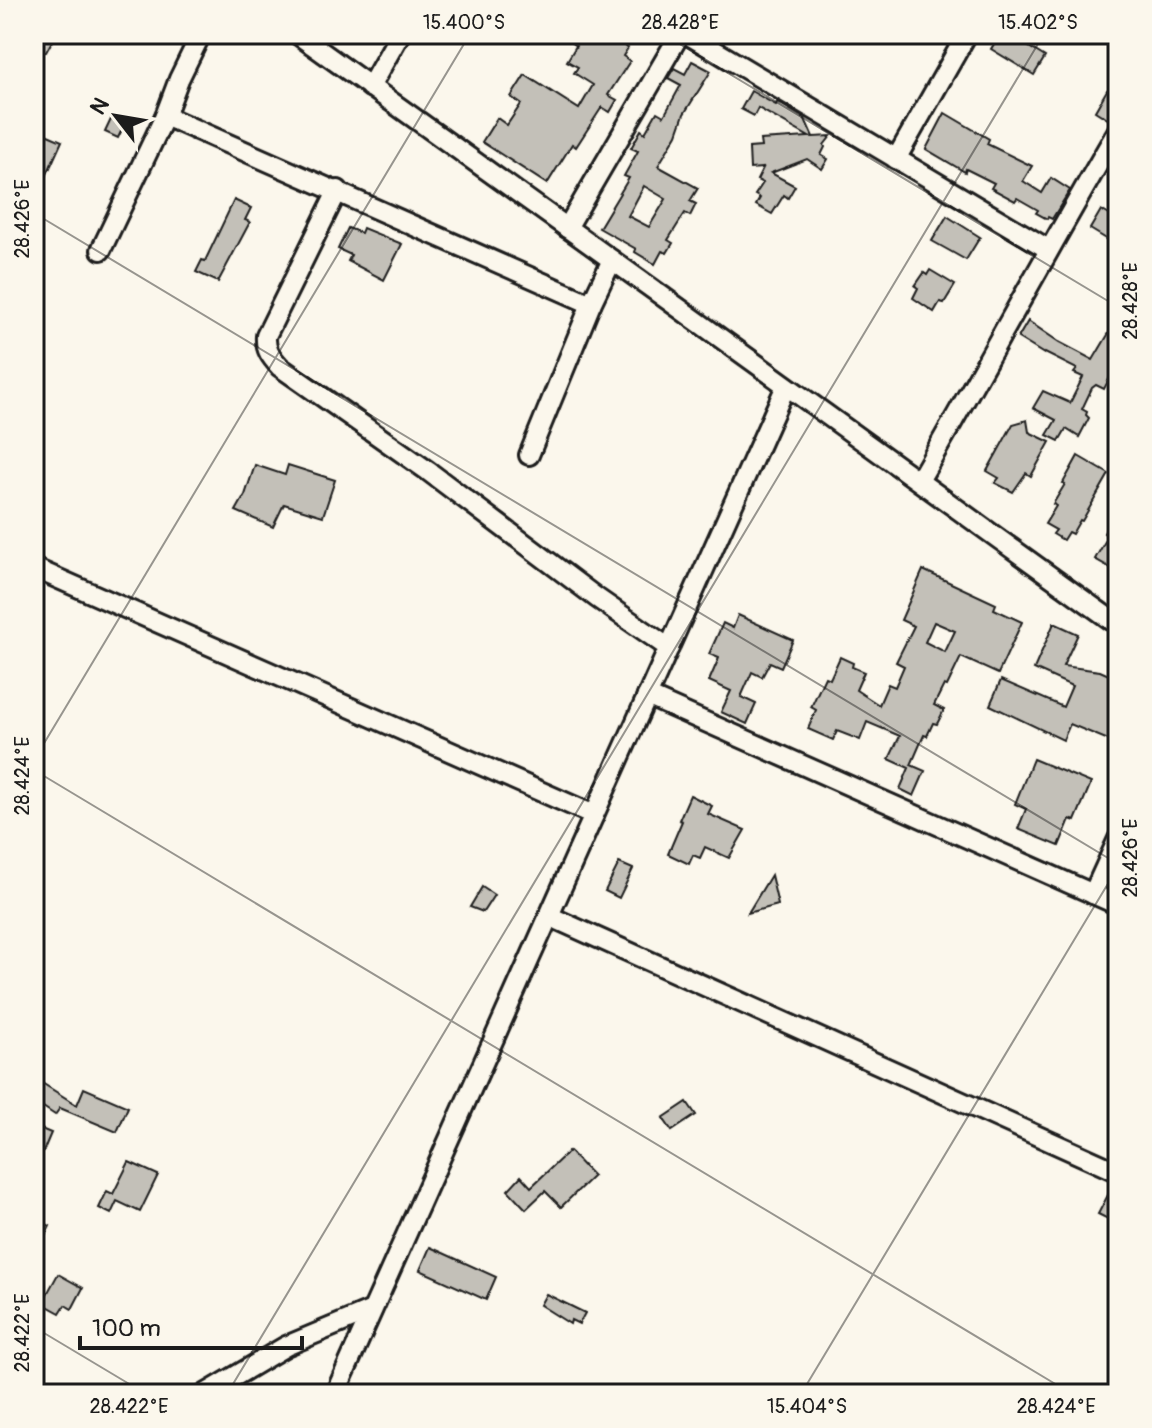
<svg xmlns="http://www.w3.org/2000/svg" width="1152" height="1428" font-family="Pangolin,sans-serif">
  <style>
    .building { fill: #c3c0b8; stroke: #1c1c1c; stroke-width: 2; fill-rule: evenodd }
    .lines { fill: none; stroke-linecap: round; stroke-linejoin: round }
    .minor-casing { stroke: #1c1c1c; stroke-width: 24 }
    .minor { stroke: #fbf7ec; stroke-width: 18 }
    .ticks { fill: none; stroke: #1c1c1c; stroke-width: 2; stroke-opacity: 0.45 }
    .neatline { fill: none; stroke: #1c1c1c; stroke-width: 3 }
    .ticks-label { font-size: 20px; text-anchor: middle; fill: #1c1c1c }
  </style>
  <rect width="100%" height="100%" fill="#fbf7ec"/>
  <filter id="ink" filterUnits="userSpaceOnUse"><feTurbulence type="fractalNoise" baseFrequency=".0125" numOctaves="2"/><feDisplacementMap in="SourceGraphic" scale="16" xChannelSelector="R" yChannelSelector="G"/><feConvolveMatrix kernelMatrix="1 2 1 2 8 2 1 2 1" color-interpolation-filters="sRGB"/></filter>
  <g filter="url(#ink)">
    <g class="building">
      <polygon points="34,34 56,34 46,52 34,53"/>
      <polygon points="576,34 625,34 620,43 628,48 623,56 630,61 608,95 617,100 610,112 602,107 576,147 572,144 547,184 482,142 497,118 507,125 521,104 511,97 525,75 579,109 593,85 574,73 578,67 567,61 576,46 570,42"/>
      <polygon points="1000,34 1008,34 1045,57 1034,75 991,49"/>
      <path d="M692,61l19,10 -27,43 -7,20 -19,32 40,22 -8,13 6,3 -6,12 -5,-3 -17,27 5,3 -6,10 -5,-2 -7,13 -20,-12 1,-3 -37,-21 30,-50 -5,-2 14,-25 -7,-3 10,-18 4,3 12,-21 7,4 17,-31 -13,-7 6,-10 11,6zM644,186l22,13 -17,28 -21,-11z"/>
      <polygon points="1107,90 1118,96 1118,109 1111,121 1095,111"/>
      <polygon points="751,91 776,105 777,102 805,119 813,137 831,136 824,145 825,147 821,155 828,159 822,169 807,159 771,173 795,186 788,198 784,195 772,214 756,205 760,198 755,195 763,183 757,180 763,168 750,169 749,148 761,147 760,140 809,137 758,108 754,116 741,109"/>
      <polygon points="945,113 989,139 987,144 1032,166 1023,181 1042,193 1051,178 1070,190 1052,219 1048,217 1047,219 1036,213 1038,210 1017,198 1015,201 991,188 994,183 966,169 965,172 926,149"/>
      <polygon points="113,115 126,121 118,138 105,132"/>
      <polygon points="34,129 62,141 43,183 34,178"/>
      <polygon points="234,200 251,208 245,220 250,222 218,282 196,272 202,260 205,261"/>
      <polygon points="1101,210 1118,220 1118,246 1090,229"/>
      <polygon points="947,216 980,237 966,260 932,241"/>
      <polygon points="348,228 361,233 363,228 402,244 384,280 348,261 351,255 338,249"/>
      <polygon points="930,270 955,285 944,303 940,302 934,312 913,298 918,288 915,286 924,273 927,275"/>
      <polygon points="1118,318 1118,362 1104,389 1096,385 1092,388 1082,409 1087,412 1086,415 1089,418 1079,437 1066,429 1059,441 1047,435 1056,420 1033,408 1043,391 1070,403 1083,377 1074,373 1077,369 1045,353 1044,354 1018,338 1028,321 1059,342 1093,360"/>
      <polygon points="1027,420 1029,432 1050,442 1031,476 1026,473 1013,492 995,483 999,478 987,471 1013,424"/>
      <polygon points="1078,456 1109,474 1082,521 1080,520 1072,534 1068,532 1063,540 1053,534 1056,530 1045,524 1056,506 1053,504 1065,484 1063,483"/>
      <polygon points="255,465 285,475 288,465 335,480 323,516 284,504 273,527 236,511 245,495"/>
      <polygon points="1118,508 1118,572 1095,559 1108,536 1104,533"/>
      <path d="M923,570l73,34 -2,5 28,13 -24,52 -37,-17 -14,29 -3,-1 -10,20 10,5 -7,14 -4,-1 -6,13 -3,-1 -13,30 14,6 -11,25 -14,-7 9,-21 -20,-9 11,-23 -33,-14 -7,18 -23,-9 -4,9 -25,-11 8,-19 -5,-3 14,-30 5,2 10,-22 13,6 -1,4 12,5 -8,18 23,15 9,-21 7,3 9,-21 -8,-4 18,-36 -13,-6zM934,622l21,9 -10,21 -20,-10z"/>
      <polygon points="738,615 793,640 781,667 770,662 762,677 752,672 741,697 756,704 747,724 721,712 731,691 709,681 719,658 709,654 723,623 733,628"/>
      <polygon points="1054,623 1078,634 1063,666 1100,671 1118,679 1118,744 1070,724 1063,740 990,705 1001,680 1063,707 1072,686 1034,669"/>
      <polygon points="1033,759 1091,783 1075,821 1070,819 1059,846 1018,829 1026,809 1015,804"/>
      <polygon points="690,795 712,806 708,814 745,830 729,858 705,847 700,858 693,855 689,864 668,854 682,821 679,820"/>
      <polygon points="619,863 633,869 619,898 605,891"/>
      <polygon points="771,875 778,905 748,913"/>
      <polygon points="482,887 494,895 483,912 470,907"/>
      <polygon points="34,1078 77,1105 84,1088 128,1107 117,1132 60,1108 55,1115 34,1101"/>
      <polygon points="687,1102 696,1115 672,1131 663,1118"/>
      <polygon points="34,1126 51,1133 43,1152 34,1149"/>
      <polygon points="569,1151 593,1176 561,1207 545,1191 526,1209 508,1190 521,1176 531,1187"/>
      <polygon points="129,1162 158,1175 140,1212 117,1201 111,1214 99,1208 107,1191 113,1194"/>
      <polygon points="1109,1193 1118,1197 1118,1224 1098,1214"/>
      <polygon points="34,1218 50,1226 34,1259"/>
      <polygon points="430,1247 496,1277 486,1300 420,1270"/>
      <polygon points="58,1274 83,1288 72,1309 65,1305 60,1313 42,1303"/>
      <polygon points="546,1294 585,1313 579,1324 571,1320 570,1324 540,1305"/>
    </g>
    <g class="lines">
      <defs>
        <g id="minor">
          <path d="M297,34c274,197 548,392 821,591"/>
          <polyline points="687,34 1048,249"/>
          <polyline points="370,87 400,34"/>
          <polyline points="165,116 591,304"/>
          <polyline points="896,159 967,34"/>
          <path d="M338,190l-72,146c-1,14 5,21 14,31l148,104 169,127 72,50"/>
          <polyline points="567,228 680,34"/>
          <polyline points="101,250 165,116 179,79 201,34"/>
          <polyline points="529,455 591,304 612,260"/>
          <path d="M920,479c67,-116 130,-233 198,-349"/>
          <polyline points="34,568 594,815"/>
          <polyline points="647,696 1118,905"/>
          <polyline points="1093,894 1118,839"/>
          <polyline points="549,916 1118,1172"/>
          <polyline points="205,1394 286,1346 372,1310"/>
          <polyline points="335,1394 786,386"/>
        </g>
      </defs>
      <use href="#minor" class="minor-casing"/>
      <use href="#minor" class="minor"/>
    </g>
  </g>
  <path class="ticks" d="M663,34l455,273M34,213l1084,651M34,760l436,-726M34,770l1038,624M34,1327l112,67M227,1394l817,-1360M801,1394l317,-527"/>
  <rect width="1152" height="1428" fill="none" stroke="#fbf7ec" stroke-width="88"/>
  <g transform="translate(116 116) rotate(301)" stroke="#fbf7ec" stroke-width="6" paint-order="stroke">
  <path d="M0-6L14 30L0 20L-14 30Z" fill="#1c1c1c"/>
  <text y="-12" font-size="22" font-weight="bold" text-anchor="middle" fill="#1c1c1c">N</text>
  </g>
  <path d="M80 1336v12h222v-12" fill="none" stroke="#1c1c1c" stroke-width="4"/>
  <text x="92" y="1336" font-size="24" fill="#1c1c1c" stroke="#fbf7ec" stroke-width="6" paint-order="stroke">100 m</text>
  <rect x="44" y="44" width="1064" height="1340" class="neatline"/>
  <g class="ticks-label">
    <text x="464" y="29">15.400°S</text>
    <text x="680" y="29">28.428°E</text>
    <text x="1038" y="29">15.402°S</text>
    <text transform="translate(22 219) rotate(-90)" y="7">28.426°E</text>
    <text transform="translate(1130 301) rotate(-90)" y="7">28.428°E</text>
    <text transform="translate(22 776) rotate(-90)" y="7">28.424°E</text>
    <text transform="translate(1130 858) rotate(-90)" y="7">28.426°E</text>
    <text transform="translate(22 1333) rotate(-90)" y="7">28.422°E</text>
    <text x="129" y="1413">28.422°E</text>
    <text x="807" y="1413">15.404°S</text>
    <text x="1056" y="1413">28.424°E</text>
  </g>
</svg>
